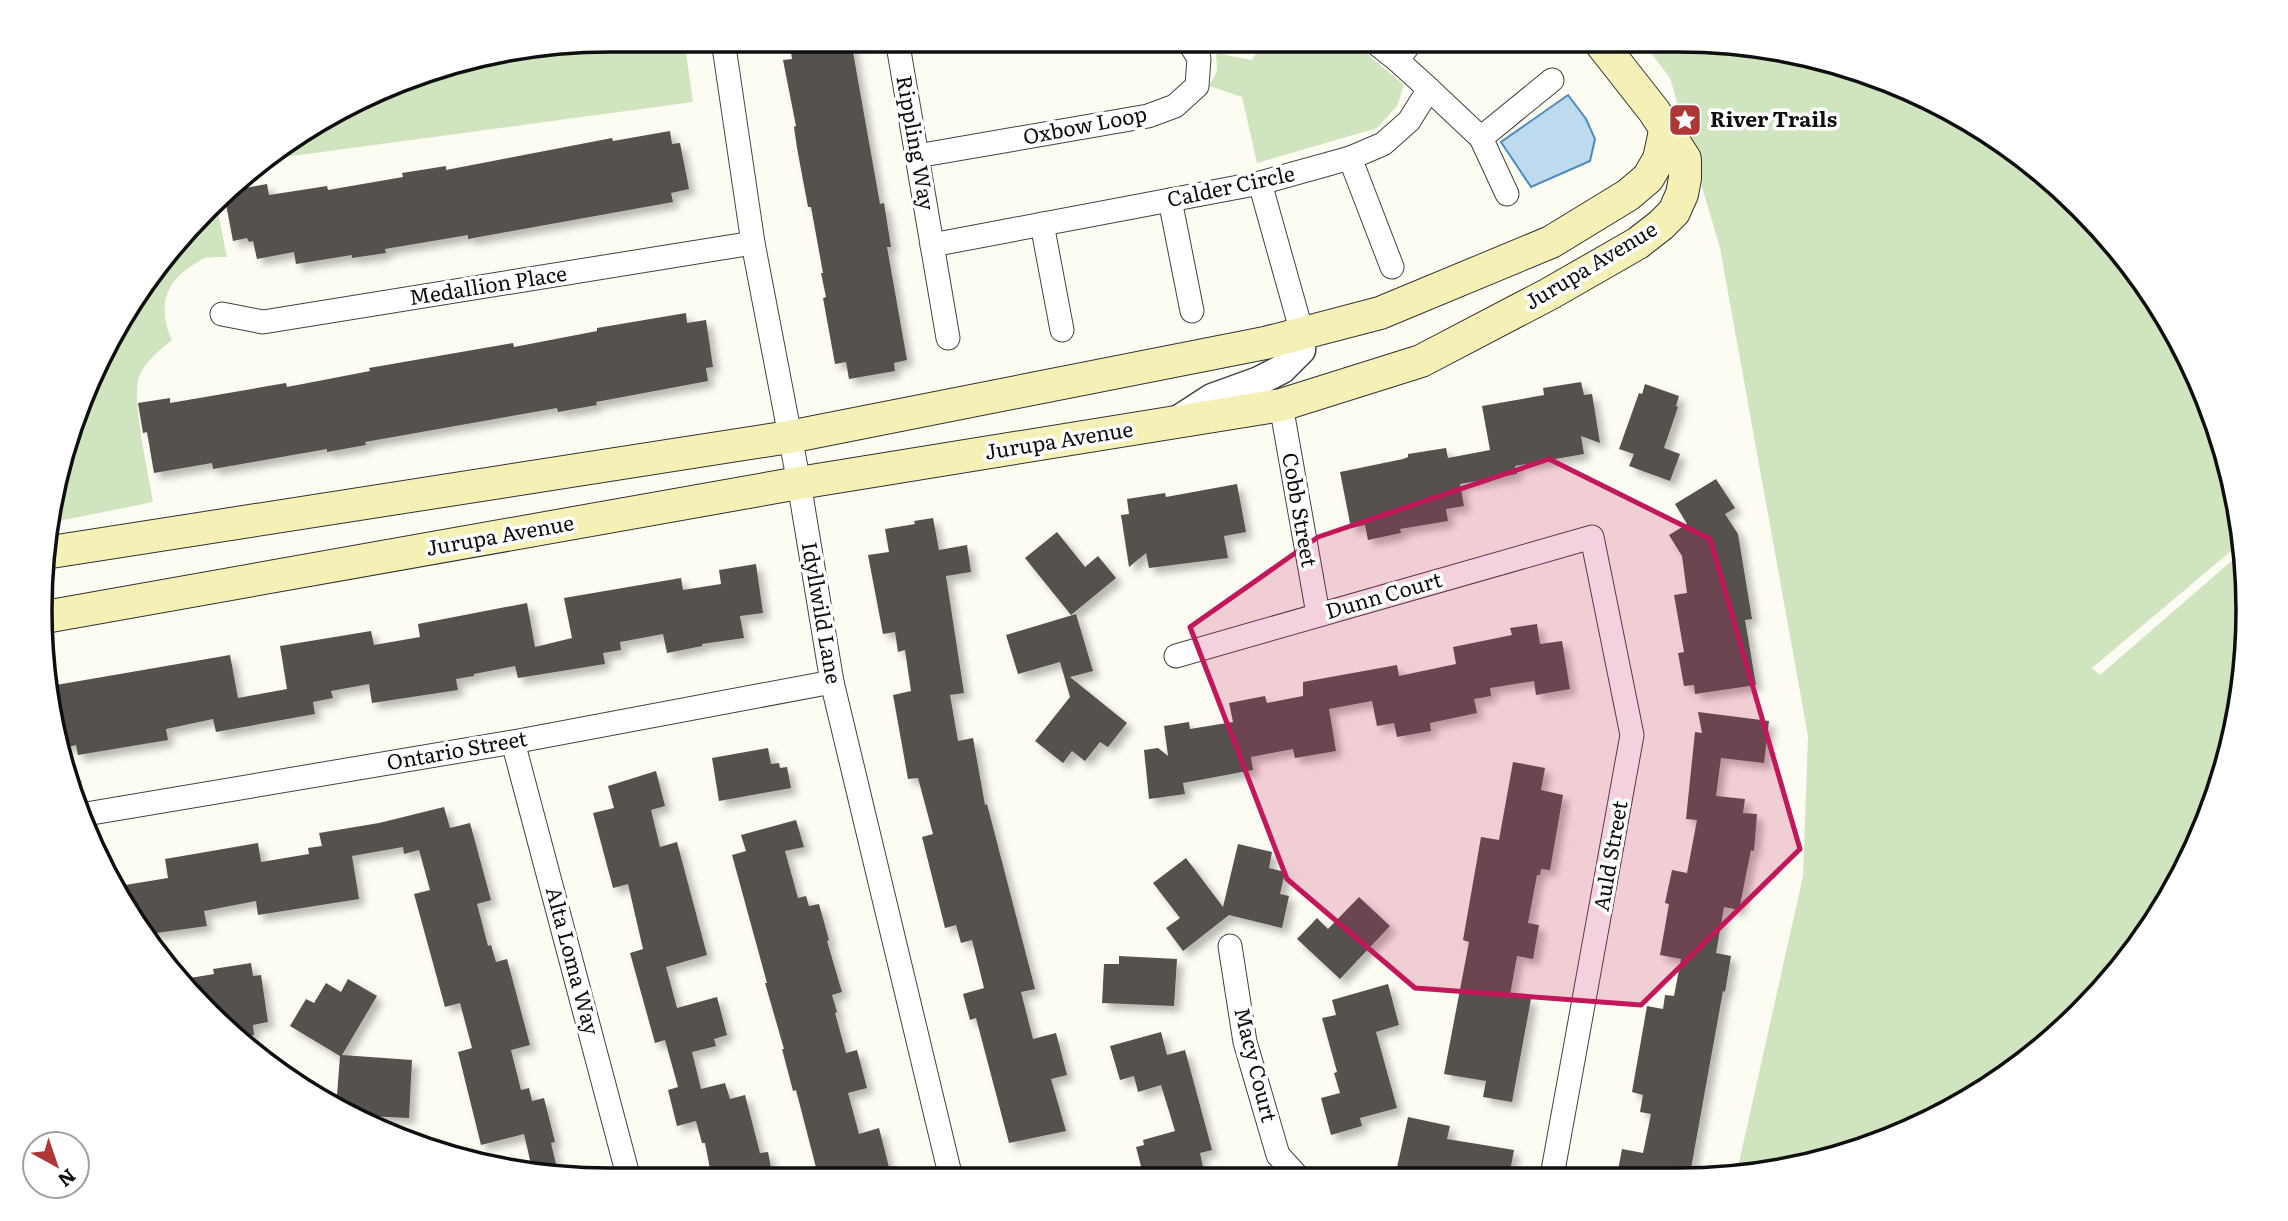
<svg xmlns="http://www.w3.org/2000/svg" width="2288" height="1221" font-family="Literata,serif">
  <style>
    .green { fill: #d1e4c0 }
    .water { fill: #bddaef; stroke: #4d8bbd; stroke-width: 2 }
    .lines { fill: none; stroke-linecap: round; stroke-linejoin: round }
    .stream { stroke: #4d8bbd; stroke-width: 8 }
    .building { fill: #56514d; filter: url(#shadow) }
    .minor-casing { stroke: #424242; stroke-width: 25 }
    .tertiary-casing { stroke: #424242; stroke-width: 31 }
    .secondary-casing { stroke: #313131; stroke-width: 34 }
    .minor { stroke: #fff; stroke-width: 23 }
    .tertiary { stroke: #fff; stroke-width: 28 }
    .secondary { stroke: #f5f1b6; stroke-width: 32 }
    .marked { fill: #c2185b; fill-opacity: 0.2; stroke: #c2185b; stroke-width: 5; stroke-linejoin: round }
    .labels { text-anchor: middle; stroke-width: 7; stroke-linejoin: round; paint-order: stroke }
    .poi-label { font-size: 21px; font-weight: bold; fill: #0f0f0f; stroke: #fff; text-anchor: start }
    .street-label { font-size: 21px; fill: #0f0f0f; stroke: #fff }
    .rim { fill: none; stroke: #0f0f0f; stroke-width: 3.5 }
  </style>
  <defs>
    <filter id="shadow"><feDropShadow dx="6" dy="6" stdDeviation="3.5" flood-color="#0004"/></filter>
  </defs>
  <rect width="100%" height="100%" fill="#fdfcf3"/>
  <g class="green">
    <polygon points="1262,41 1352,41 1404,85 1397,106 1377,128 1257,163 1242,97 1209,86 1217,71 1216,53 1252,60"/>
    <polygon points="1642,41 1714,41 1825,60 1930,99 2025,158 2106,235 2172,326 2218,428 2243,536 2243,541 2092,668 2100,675 2243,551 2246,648 2228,758 2189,863 2106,987 1995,1084 1895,1137 1752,1176 1736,1176 1803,876 1808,736 1720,248 1670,78"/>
    <polygon points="685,46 693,102 262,160 427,71 567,47 567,54"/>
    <path d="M217,207l10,50c-7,0 -16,0 -22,1 -5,2 -10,6 -15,9 -28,18 -31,45 -18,73 -13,11 -27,21 -33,37 -8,23 10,98 14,125l-99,20 6,-59 76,-169z"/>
  </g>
  <polygon class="water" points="1568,95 1586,119 1595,139 1590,161 1531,187 1501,142"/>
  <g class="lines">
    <polyline class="stream" points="1936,103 1944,112 1976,128"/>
  </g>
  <g class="building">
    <polygon points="789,40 851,41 880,204 884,203 891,247 887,247 907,360 894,363 895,371 849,379 846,362 835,364 823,298 826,297 821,273 823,273 811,207 808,207 797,148 794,127 796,126 783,60 792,59"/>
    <polygon points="670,131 672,144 680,143 689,189 671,193 673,202 468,239 468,235 385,249 386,253 352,258 352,255 296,264 294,252 257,259 253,241 249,242 247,238 233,241 225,199 233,190 267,184 269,195 327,186 328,190 403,177 402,173 446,166 446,170 612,138 613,141"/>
    <polygon points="686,313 687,323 706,320 713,367 706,368 708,381 596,402 597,405 558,412 557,408 365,442 366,445 327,452 327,449 213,469 212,463 154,473 147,432 143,433 138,403 170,398 170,403 286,383 287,387 370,371 369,368 513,343 514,347 597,331 597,328"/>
    <polygon points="1581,382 1584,395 1592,394 1600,443 1581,436 1584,454 1515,466 1517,474 1460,484 1464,506 1446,509 1448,521 1400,529 1401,533 1368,540 1365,525 1351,528 1340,472 1403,459 1408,457 1408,454 1446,448 1448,458 1490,450 1482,406 1544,395 1543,388"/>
    <polygon points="1645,384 1679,396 1676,406 1678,407 1664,448 1680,454 1670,481 1629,466 1634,454 1619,449 1639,393 1642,394"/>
    <polygon points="1716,479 1735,508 1725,514 1738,534 1752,619 1745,620 1756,685 1695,694 1694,685 1684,686 1678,653 1684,652 1674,595 1687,593 1682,556 1669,535 1687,524 1675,504"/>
    <polygon points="1237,484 1246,532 1224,536 1228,558 1149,568 1146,553 1129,567 1121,515 1129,514 1127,499 1165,493 1166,497"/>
    <polygon points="933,518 939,550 967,545 971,572 946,576 964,693 950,695 958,741 973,738 985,805 987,804 1035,989 1021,992 1033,1039 1056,1033 1067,1075 1051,1079 1066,1131 1009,1143 976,1018 970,1020 963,994 984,988 972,940 961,943 956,925 945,928 922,837 933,834 918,778 908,779 893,695 911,691 905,650 898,652 895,632 883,634 868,555 889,552 885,529 915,524 914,521"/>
    <polygon points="1057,532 1085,567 1098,556 1116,578 1071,615 1025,558"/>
    <polygon points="756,564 763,613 740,616 744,638 702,644 702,646 667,653 663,634 620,642 621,650 603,653 605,664 518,678 515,666 474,674 474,676 456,679 458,690 372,703 369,684 331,691 333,698 313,702 315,714 216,732 213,719 166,729 168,740 78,755 76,745 65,748 54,700 58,700 56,685 230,655 238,698 287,689 280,646 371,631 374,645 420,637 418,624 527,603 535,647 572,638 564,598 681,578 683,590 721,584 719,570"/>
    <polygon points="1076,614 1093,671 1070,677 1127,723 1108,747 1100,742 1085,761 1072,751 1063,763 1035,741 1070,697 1060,662 1018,674 1006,635"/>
    <polygon points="1537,624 1540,644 1562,641 1570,689 1536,695 1534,681 1490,688 1491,696 1474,699 1477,713 1430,723 1431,731 1397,737 1394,723 1377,726 1372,701 1329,709 1336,751 1295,758 1293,749 1251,757 1253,770 1183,783 1185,794 1149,799 1144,750 1158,748 1168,756 1164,726 1189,722 1190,729 1233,722 1229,703 1265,696 1267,703 1303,696 1303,682 1397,665 1399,676 1456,664 1453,647 1512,635 1510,628"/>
    <polygon points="1698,712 1769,721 1764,763 1721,758 1716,796 1745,799 1743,813 1757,814 1754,851 1751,850 1739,910 1724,907 1716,953 1731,956 1725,992 1723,991 1690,1174 1675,1172 1675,1176 1617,1176 1622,1149 1643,1153 1651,1114 1640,1112 1643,1095 1632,1092 1647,1006 1663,1009 1665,995 1674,996 1681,959 1660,955 1669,904 1665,903 1672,870 1687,873 1697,820 1686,819 1695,732 1702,733"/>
    <polygon points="768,748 771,764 779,763 780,768 787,767 791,788 719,801 712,758"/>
    <polygon points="1513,762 1545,768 1541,790 1563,795 1550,870 1541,869 1540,875 1537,875 1528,923 1539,925 1533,959 1517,956 1510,995 1531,999 1512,1102 1483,1097 1486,1081 1444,1074 1469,942 1463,940 1481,837 1499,840"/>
    <polygon points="656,771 665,806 651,810 660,847 677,842 707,955 666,967 677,1008 717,997 727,1035 714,1039 716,1046 692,1052 701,1089 725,1083 730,1099 745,1095 760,1153 768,1152 773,1179 712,1179 705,1143 702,1143 696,1121 677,1126 668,1090 678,1087 665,1040 655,1043 630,953 643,949 628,884 613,888 593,813 614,808 608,786"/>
    <polygon points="444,807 450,828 470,823 491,900 477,904 488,946 491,945 496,962 507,959 530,1045 511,1050 521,1090 529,1088 532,1101 544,1098 555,1142 551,1143 559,1177 533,1173 524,1134 481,1145 458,1052 472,1048 460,1003 445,1007 414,894 430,890 419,850 404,854 403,847 352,856 359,899 258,915 256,901 204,911 207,926 149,934 119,886 168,878 165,859 258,843 261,862 309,854 308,848 322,846 319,833 379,823"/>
    <polygon points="796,820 804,847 785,851 798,898 806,896 809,906 819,904 829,940 827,941 842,992 832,995 837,1012 835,1013 846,1053 857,1050 867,1088 848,1093 859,1134 879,1128 892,1179 819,1179 796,1090 793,1091 782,1049 784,1049 765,983 767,983 732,855 746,851 741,835"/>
    <polygon points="1238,844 1272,852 1269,868 1285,872 1280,894 1289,896 1282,928 1229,915 1183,951 1166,928 1180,918 1153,883 1186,858 1223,907"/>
    <polygon points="1359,897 1390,926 1340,979 1297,939 1317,918 1328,929"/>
    <polygon points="1119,956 1177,959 1174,1006 1102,1003 1104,964 1119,964"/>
    <polygon points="251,963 253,976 261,975 268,1022 253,1025 254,1035 237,1038 182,987 178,980 214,974 213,969"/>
    <polygon points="348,979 377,996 342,1055 412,1060 409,1118 346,1115 336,1108 340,1056 290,1026 306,999 314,1003 326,983 341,992"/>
    <polygon points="1388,984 1399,1025 1376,1032 1397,1108 1360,1118 1362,1126 1331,1135 1321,1098 1340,1093 1334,1073 1337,1072 1322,1018 1336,1015 1332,1000"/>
    <polygon points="1161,1032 1167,1055 1185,1050 1212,1150 1200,1153 1203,1167 1163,1178 1144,1178 1136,1147 1144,1145 1143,1140 1175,1131 1161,1085 1138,1092 1134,1076 1120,1080 1110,1046"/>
    <polygon points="1408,1117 1450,1126 1447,1139 1514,1150 1509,1177 1395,1177"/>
  </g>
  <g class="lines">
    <defs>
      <g id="minor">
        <polyline points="723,40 753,243 799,483 832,682 951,1178"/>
        <polyline points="902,41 899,51 948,338"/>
        <polyline points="1397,60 1412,41"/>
        <polyline points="1429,89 1481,138 1507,194"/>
        <polyline points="1481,138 1552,80"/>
        <polyline points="917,156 1148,116 1175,106 1197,86 1199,58 1188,41"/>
        <polyline points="1350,158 1392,267"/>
        <polyline points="1260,183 1302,333"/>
        <polyline points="1170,200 1192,311"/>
        <polyline points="1042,224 1062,330"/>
        <polyline points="932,245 1260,183 1350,158 1383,144 1409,121 1429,89 1397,60 1373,41"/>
        <polyline points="222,314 263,322 753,243"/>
        <polyline points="1281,405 1318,614"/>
        <polyline points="1176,656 1592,537 1632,735 1552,1176"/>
        <polyline points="513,742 629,1179"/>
        <polyline points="80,815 513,742 832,682"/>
        <polyline points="1230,946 1245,1042 1278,1155 1298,1177"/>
      </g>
      <polyline id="tertiary" points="1175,422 1212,398 1259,381 1282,369 1301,350 1302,333"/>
      <g id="secondary">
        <polyline points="51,552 789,437 1265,343 1380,313 1551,242 1628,195 1648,178 1659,159 1665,131"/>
        <polyline points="45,617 799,483 1281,405 1421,361 1549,294 1638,243 1661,225 1674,212 1682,194 1685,178 1685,159 1654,111 1599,41"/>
      </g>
    </defs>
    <use href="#minor" class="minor-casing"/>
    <use href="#tertiary" class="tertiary-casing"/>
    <use href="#secondary" class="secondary-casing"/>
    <use href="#minor" class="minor"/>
    <use href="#tertiary" class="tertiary"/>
    <use href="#secondary" class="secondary"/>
  </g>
  <path class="marked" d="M1549,459l161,80 90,310 -159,156 -226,-17 -128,-109 -97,-252 128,-90z"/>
  <defs>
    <symbol id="sight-square" viewBox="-11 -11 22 22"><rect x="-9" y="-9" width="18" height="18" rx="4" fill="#ae3838" stroke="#fff"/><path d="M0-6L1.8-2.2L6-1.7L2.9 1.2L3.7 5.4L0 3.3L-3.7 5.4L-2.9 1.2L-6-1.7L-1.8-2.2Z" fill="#fff"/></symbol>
  </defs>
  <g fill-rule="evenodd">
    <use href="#sight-square" x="1666" y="101" width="38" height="38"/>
  </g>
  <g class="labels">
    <g class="poi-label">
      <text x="1710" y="127">River Trails</text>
    </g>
    <g class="street-label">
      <text transform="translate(1085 126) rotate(-11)" y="7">Oxbow Loop</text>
      <text transform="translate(915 143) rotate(80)" y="7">Rippling Way</text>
      <text transform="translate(1231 187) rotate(-12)" y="7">Calder Circle</text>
      <text transform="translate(1591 266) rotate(-31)" y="7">Jurupa Avenue</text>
      <text transform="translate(488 286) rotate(-9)" y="7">Medallion Place</text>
      <text transform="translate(1059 441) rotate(-9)" y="7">Jurupa Avenue</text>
      <text transform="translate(1299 510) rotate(80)" y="7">Cobb Street</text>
      <text transform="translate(500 536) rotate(-10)" y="7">Jurupa Avenue</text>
      <text transform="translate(1384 596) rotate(-16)" y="7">Dunn Court</text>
      <text transform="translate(821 613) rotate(80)" y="7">Idyllwild Lane</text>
      <text transform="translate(457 751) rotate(-10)" y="7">Ontario Street</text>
      <text transform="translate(1611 856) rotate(-80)" y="7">Auld Street</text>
      <text transform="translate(572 961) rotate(75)" y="7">Alta Loma Way</text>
      <text transform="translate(1255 1065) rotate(76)" y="7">Macy Court</text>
    </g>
  </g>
  <path d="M0 0H2288V1221H0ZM610 52H1678A558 558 0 0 1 2236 610V610A558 558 0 0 1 1678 1168H610A558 558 0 0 1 52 610V610A558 558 0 0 1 610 52Z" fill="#fff" fill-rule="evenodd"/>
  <path class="rim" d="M610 52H1678A558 558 0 0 1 2236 610V610A558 558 0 0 1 1678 1168H610A558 558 0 0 1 52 610V610A558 558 0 0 1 610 52Z"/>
  <g transform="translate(56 1165) rotate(140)"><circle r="33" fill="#ffffff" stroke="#9f9f9f" stroke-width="2"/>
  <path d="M0-5L12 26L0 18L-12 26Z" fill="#ae3838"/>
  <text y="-10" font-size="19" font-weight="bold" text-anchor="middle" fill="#0f0f0f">N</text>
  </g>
</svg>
